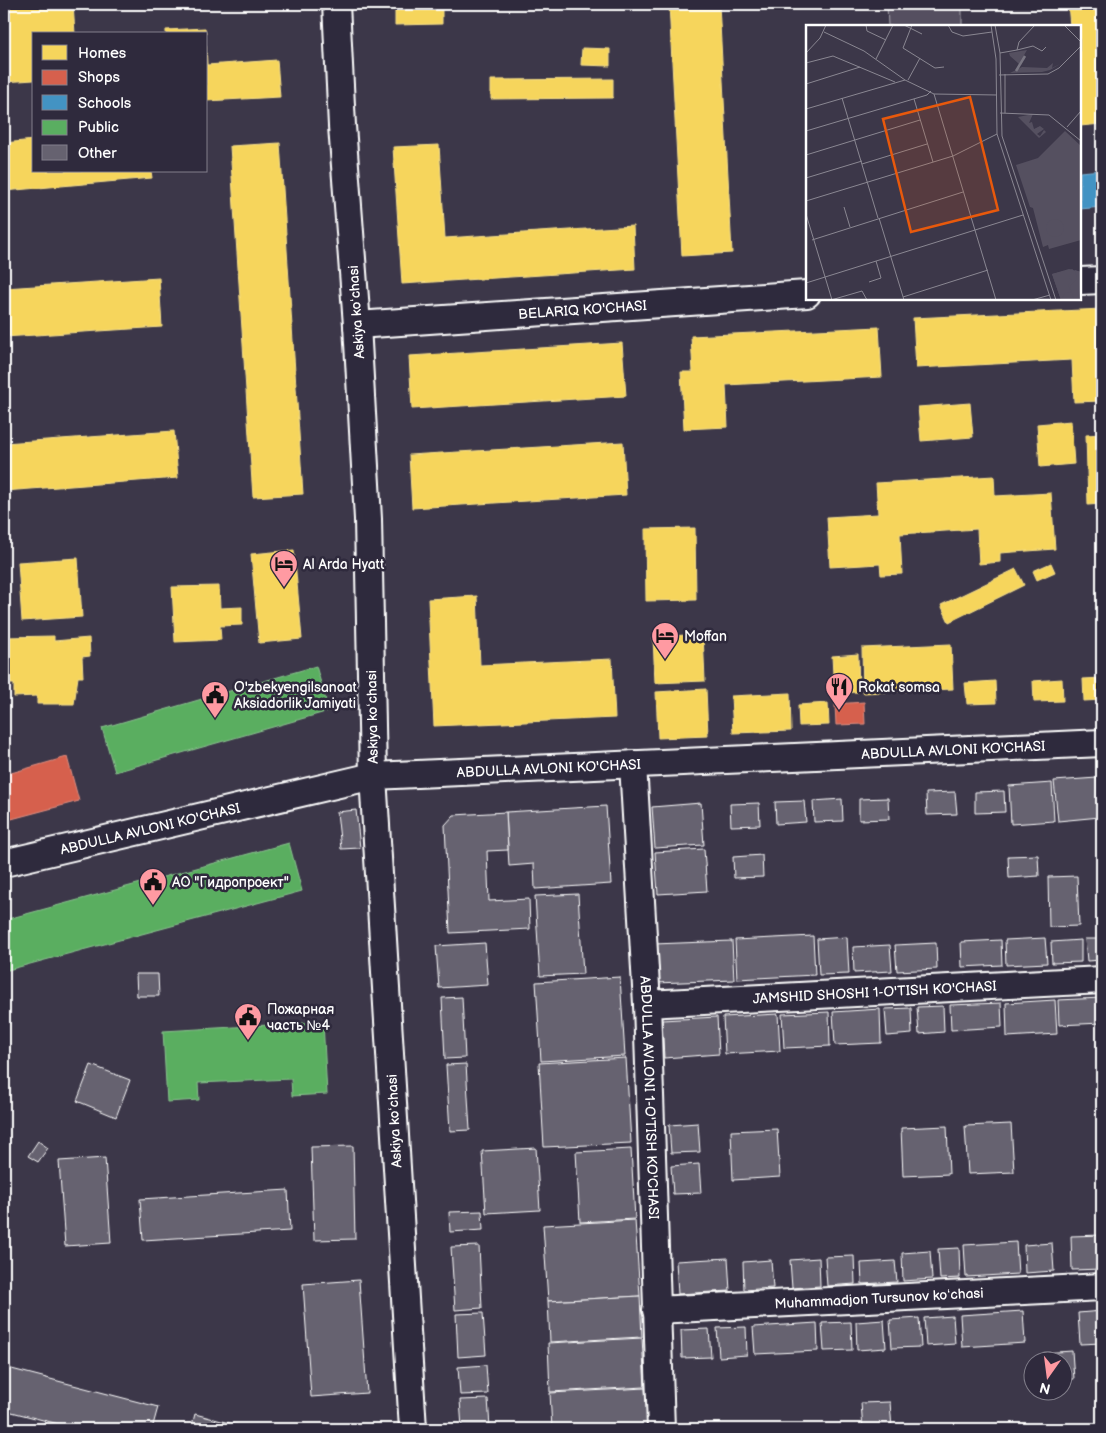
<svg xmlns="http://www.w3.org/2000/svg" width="1106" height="1433" font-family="'Balsamiq Sans',sans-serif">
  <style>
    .pitch { fill: #555060; stroke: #aaa8b0 }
    .homes { fill: #f6d55c; stroke: #f9e28d }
    .shops { fill: #d6604d; stroke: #e29082 }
    .schools { fill: #4393c3; stroke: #7bb3d5 }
    .public { fill: #5aae61; stroke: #8cc690 }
    .building { fill: #666270; stroke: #fff }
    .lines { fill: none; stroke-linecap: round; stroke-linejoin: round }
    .street-casing { stroke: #fff; stroke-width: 30 }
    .street { stroke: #2f2a3d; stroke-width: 26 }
    .labels { text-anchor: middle; stroke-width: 5; stroke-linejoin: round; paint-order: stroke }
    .street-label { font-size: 14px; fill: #fff; stroke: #2f2a3d }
    .poi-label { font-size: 14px; fill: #fff; stroke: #2f2a3d; text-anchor: start }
    .inset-river { fill: none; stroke: #797682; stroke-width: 2.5 }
    .inset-road { fill: none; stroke: #8a8792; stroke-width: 1 }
    .view { fill: #e8590c; fill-opacity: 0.15; stroke: #e8590c; stroke-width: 2.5 }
    .inset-edge { fill: none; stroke: #fff; stroke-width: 2.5 }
  </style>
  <rect width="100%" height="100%" fill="#3c3749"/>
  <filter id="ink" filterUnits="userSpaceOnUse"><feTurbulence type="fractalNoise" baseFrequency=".02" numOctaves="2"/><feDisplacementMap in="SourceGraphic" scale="10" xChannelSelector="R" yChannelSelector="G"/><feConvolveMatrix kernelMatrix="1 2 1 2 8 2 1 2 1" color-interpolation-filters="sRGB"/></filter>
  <g filter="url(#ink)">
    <polygon class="pitch" points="887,4 962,4 962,26 888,26"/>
    <g class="homes">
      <polygon points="4,4 73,4 75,34 34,34 34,80 4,82"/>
      <polygon points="395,4 442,4 442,24 395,25"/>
      <polygon points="669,4 719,4 732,253 682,256"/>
      <polygon points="1068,4 1102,4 1102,124 1080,126 1080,26 1070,26"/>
      <polygon points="205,28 206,34 166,34 166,30"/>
      <polygon points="206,45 207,65 277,60 280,97 206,101"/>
      <polygon points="582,48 610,49 610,66 581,65"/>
      <polygon points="613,79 613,98 491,99 491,80"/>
      <polygon points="34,140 34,171 151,171 152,178 4,191 4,143"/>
      <polygon points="280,143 303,494 253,497 230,146"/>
      <polygon points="439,145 445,238 633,226 635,269 402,284 393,147"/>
      <polygon points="159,278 162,327 4,337 4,288"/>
      <polygon points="1102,309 1102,401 1074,402 1072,360 916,368 913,318"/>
      <polygon points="879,327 882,377 726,385 728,427 684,429 681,372 693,372 691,336"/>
      <polygon points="622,343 626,396 412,409 409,356"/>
      <polygon points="970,403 973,437 921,441 918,407"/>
      <polygon points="1071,421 1074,464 1040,467 1037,424"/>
      <polygon points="174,431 178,478 4,491 4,443"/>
      <polygon points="1102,434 1102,504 1088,505 1086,435"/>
      <polygon points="623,442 626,495 412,508 409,455"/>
      <polygon points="994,476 995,496 1051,493 1055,549 1000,553 1000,562 979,564 977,529 900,534 902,574 881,575 880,564 830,567 827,517 878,514 876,483"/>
      <polygon points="695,528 696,600 646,601 645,529"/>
      <polygon points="294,550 302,639 259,643 251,554"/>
      <polygon points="78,558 82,617 22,621 18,562"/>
      <polygon points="1051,563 1055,572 1037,580 1033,571"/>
      <polygon points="1016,569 1024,585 949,622 941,605"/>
      <polygon points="219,586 220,608 242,607 242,625 220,626 221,640 175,642 172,587"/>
      <polygon points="477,596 480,665 612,659 615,718 434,726 428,599"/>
      <polygon points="703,634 705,681 655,683 653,637"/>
      <polygon points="54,636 54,641 89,638 90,656 82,657 83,677 78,677 74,704 37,704 37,696 14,697 14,684 4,684 4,637"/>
      <polygon points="951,644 953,689 863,693 862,648"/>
      <polygon points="858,654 859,692 834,693 832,656"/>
      <polygon points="1102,678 1102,700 1084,701 1083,679"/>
      <polygon points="1062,679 1063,701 1034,702 1033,681"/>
      <polygon points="995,681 996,703 967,704 965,683"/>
      <polygon points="706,689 708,736 658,738 656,692"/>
      <polygon points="790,693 791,731 733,733 731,696"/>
      <polygon points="828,703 829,725 799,726 798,705"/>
    </g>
    <g class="shops">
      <polygon points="864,702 865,724 836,725 835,704"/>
      <polygon points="67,757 79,801 4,821 4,775"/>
    </g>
    <polygon class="schools" points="1102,170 1102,207 1080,209 1080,172"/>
    <g class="public">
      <polygon points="316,666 329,711 115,772 102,728"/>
      <polygon points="289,843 302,891 4,971 4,920"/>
      <polygon points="323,1022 327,1094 292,1096 291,1079 198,1083 199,1100 167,1102 163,1031"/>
    </g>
    <g class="building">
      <polygon points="1099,776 1102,776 1102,814"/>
      <polygon points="1097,778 1100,817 1058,821 1054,781"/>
      <polygon points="1052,783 1054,821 1011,824 1009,786"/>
      <polygon points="1004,791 1005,812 975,813 975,792"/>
      <polygon points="955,792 957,814 927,815 926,793"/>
      <polygon points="888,798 889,819 859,820 859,799"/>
      <polygon points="842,799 843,821 814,822 813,801"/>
      <polygon points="804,801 806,822 776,824 775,802"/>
      <polygon points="701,803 704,845 655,848 652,807"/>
      <polygon points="759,803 760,825 731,826 730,804"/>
      <polygon points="606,806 611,884 535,889 534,864 509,866 506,812"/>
      <polygon points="356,810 360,848 341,849 337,812"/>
      <polygon points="506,812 508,850 487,851 489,901 529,899 530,929 450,933 445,825 454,815"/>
      <polygon points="704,849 707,891 658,894 655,852"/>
      <polygon points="762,855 763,877 734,878 733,857"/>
      <polygon points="1038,855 1039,876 1009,878 1008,856"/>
      <polygon points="1077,876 1079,926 1049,927 1048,877"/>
      <polygon points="578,894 583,974 540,976 535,896"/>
      <polygon points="813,936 815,975 737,979 735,940"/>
      <polygon points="847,937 849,974 819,975 817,939"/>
      <polygon points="1045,938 1047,963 1006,965 1005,940"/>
      <polygon points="1085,939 1102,939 1102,960 1087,961"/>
      <polygon points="1001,940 1002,965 962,967 961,942"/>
      <polygon points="1081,940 1081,962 1052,963 1051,942"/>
      <polygon points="732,941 734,980 656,983 654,944"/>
      <polygon points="485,943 488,985 439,988 436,946"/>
      <polygon points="936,943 937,969 897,971 895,945"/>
      <polygon points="890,945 892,971 854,973 853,947"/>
      <polygon points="136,974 158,974 159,996 137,996"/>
      <polygon points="620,977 625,1056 541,1061 536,982"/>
      <polygon points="462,997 465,1058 445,1059 442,998"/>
      <polygon points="1102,998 1102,1023 1059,1025 1058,1000"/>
      <polygon points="1055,1000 1057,1034 1007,1037 1006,1003"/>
      <polygon points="1001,1003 1002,1027 951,1030 950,1005"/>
      <polygon points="943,1006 944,1032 919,1034 917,1007"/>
      <polygon points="911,1008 912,1034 887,1036 885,1009"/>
      <polygon points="880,1009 881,1043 835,1045 833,1012"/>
      <polygon points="829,1012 830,1046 784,1048 782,1014"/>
      <polygon points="778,1014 780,1051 725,1054 723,1017"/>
      <polygon points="717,1017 719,1054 664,1058 662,1020"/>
      <polygon points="626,1058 631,1143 544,1147 539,1063"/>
      <polygon points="466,1064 470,1130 450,1131 446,1065"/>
      <polygon points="91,1065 130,1080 116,1117 77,1101"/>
      <polygon points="698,1123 700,1152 671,1153 669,1125"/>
      <polygon points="1011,1124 1014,1172 968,1174 965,1126"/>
      <polygon points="947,1126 949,1174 903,1176 901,1128"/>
      <polygon points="777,1129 780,1177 733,1180 731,1131"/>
      <polygon points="38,1141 48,1148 38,1162 28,1156"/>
      <polygon points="353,1146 355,1239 314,1240 311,1147"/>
      <polygon points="536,1148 540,1210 486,1213 482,1151"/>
      <polygon points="631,1149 635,1219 580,1222 576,1152"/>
      <polygon points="105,1158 111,1243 65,1246 59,1161"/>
      <polygon points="699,1164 701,1193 673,1194 671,1166"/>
      <polygon points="288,1190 290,1231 143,1240 140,1199"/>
      <polygon points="482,1211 483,1230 450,1232 449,1212"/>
      <polygon points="635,1220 640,1296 548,1301 543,1225"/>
      <polygon points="1102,1235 1102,1269 1072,1270 1071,1236"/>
      <polygon points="1016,1242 1018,1274 966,1277 964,1245"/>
      <polygon points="1052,1243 1054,1271 1025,1273 1024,1245"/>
      <polygon points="479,1246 482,1308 455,1310 451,1247"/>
      <polygon points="959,1248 960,1278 940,1279 938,1249"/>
      <polygon points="930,1251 932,1279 903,1281 902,1253"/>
      <polygon points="854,1256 855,1284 827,1286 825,1257"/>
      <polygon points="728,1258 730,1291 678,1294 676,1261"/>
      <polygon points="819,1258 820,1286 792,1288 790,1260"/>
      <polygon points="771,1260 773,1288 744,1290 743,1262"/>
      <polygon points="895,1261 897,1282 862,1284 861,1263"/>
      <polygon points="359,1280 367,1393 311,1397 303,1284"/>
      <polygon points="640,1296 642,1337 550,1342 548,1301"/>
      <polygon points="1023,1311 1025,1343 962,1347 960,1315"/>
      <polygon points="1102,1311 1102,1343 1080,1344 1078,1313"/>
      <polygon points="483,1313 486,1355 458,1357 456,1314"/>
      <polygon points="953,1316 955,1344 926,1346 924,1318"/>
      <polygon points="919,1318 921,1347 892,1348 890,1320"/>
      <polygon points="884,1320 886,1348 857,1350 856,1322"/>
      <polygon points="851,1322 852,1350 824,1351 822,1323"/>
      <polygon points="817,1323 818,1351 755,1354 753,1327"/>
      <polygon points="746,1327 747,1355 719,1357 717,1328"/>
      <polygon points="709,1329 711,1357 682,1358 681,1330"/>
      <polygon points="642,1338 645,1387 550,1392 548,1343"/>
      <polygon points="1072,1351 1074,1379 1064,1380 1064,1360 1044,1360 1043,1353"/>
      <polygon points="486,1365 488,1394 460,1395 458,1367"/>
      <polygon points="4,1367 158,1407 152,1429 78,1429 4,1410"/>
      <polygon points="645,1388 648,1429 552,1429 550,1393"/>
      <polygon points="488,1399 490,1427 462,1428 460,1400"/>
      <polygon points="890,1402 892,1429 863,1429 861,1403"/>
      <polygon points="195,1414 252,1429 191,1429"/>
    </g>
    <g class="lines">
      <defs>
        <g id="street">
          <polyline points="336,4 342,126 357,325 368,519 373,776 413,1429"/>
          <polyline points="1080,281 1102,280"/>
          <path id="s1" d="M357,325l450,-31"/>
          <path id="s2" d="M633,764l14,240 14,425"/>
          <path id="s3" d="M4,863l369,-87 729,-33"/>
          <path id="s4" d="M647,1004l455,-24"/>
          <polyline points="656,1310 1102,1287"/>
        </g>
      </defs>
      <use href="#street" class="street-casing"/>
      <use href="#street" class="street"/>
    </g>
  </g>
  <defs>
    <symbol id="hotel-pin" viewBox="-11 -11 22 30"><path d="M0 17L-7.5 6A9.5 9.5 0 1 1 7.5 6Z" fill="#ff9aa2" stroke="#2f2a3d"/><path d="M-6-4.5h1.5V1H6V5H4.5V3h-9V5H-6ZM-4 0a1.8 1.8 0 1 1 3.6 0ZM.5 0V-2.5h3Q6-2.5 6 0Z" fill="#111"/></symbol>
    <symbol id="restaurant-pin" viewBox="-11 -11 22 30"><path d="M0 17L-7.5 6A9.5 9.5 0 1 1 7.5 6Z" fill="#ff9aa2" stroke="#2f2a3d"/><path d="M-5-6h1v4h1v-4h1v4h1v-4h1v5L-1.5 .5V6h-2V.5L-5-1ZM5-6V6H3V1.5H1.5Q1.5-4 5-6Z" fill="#111"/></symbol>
    <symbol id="civic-pin" viewBox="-11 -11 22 30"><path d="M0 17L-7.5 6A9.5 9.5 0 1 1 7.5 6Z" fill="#ff9aa2" stroke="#2f2a3d"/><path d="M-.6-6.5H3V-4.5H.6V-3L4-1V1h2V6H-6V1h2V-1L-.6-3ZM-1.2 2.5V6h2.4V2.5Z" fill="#111"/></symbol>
  </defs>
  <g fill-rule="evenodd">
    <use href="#hotel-pin" x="268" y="548" width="32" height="43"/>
    <use href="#hotel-pin" x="649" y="620" width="32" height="43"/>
    <use href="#restaurant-pin" x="823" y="671" width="32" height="43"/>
    <use href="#civic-pin" x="199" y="679" width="32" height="43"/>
    <use href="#civic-pin" x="137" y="866" width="32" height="43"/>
    <use href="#civic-pin" x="232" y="1001" width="32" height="43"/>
  </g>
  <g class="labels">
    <g class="street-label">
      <text dy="5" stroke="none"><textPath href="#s1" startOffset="226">BELARIQ KO'CHASI</textPath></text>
      <text transform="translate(356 312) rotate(-94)" y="5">Askiya koʻchasi</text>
      <text transform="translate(372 717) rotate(-91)" y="5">Askiya koʻchasi</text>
      <text dy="5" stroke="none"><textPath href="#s3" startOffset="960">ABDULLA AVLONI KO'CHASI</textPath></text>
      <text dy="5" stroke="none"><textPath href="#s3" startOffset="555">ABDULLA AVLONI KO'CHASI</textPath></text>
      <text dy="5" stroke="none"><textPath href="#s3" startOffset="150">ABDULLA AVLONI KO'CHASI</textPath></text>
      <text dy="5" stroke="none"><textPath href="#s4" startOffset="228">JAMSHID SHOSHI 1-O'TISH KO'CHASI</textPath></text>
      <text dy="5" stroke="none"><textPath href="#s2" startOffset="334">ABDULLA AVLONI 1-O'TISH KO'CHASI</textPath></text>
      <text transform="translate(394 1121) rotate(-93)" y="5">Askiya koʻchasi</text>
      <text transform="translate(879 1298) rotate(-3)" y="5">Muhammadjon Tursunov koʻchasi</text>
    </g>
    <g class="poi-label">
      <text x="303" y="569">Al Arda Hyatt</text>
      <text x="684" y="641">Moffan</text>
      <text x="234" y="692">O'zbekyengilsanoat<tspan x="234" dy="16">Aksiadorlik Jamiyati</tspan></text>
      <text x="858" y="692">Rokat somsa</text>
      <text x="172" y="887">АО "Гидропроект"</text>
      <text x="267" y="1014">Пожарная<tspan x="267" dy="16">часть №4</tspan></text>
    </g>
  </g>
  <g transform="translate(806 25)">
    <rect width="275" height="275" fill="#3c3749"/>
    <path d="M247,38l-1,5 8,-4 -10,6 -8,2 -32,1 12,-6 25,1zM227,89l-4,9 3,-1 2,7 6,-3 4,3 -7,5 3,2 4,-6 2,2 -7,6 -21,-21zM263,244l12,3 -2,28h-18l-9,-26z" fill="#555060"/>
    <path d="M221,25l-8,14 -9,-8 -1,-3zM259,106l16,15v94l-32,9 -1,-4 -5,2 -10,-39 -3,-1 -14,-42 22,-7zM267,244l-4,8 3,4 -4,4 3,7 -6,1 -4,7 -9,-26zM269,245l6,2 -2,28h-5l-4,-14 7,-7z" fill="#555060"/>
    <path d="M240 203a9 9 0 1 1 18 0a9 9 0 1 1-18 0Z" fill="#555060"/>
    <path class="inset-river" d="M210,46l9,-15"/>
    <path class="inset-road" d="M60,0l1,6 19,9M98,0l18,9M106,0l-9,23 32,20 9,-1M142,0l4,7 11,4 29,-4M185,0l5,34 1,75 54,166M189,0l5,28 2,83 54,164M258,0l17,17M18,7l40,19 41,29M211,25l16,-4 9,5 4,-4M0,28l14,-15 6,-13M194,28l17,-3 2,-8 16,-17M70,34l17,-34M0,38l27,-7 62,26M193,50l49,-1 11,-6 22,-22M102,55l12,-22M0,59l54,-17M128,69l62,206M36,73l36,120M108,74l19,63M0,84l99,-29 29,14 63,1M194,88l49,2 32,26M199,88v-39M261,102l14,-16M0,106l121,-36 4,-4M0,130l114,-35M56,139l65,-20M0,153l56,-17M0,176l147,-45 44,-22M38,182l6,20M0,189l26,86M73,193l25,82M6,215l151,-48M63,257l12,-4 -5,-17M0,258l217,-68M97,272l85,-27M25,275l31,-9 5,9M226,275l18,-5"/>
    <path class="view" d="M164,72l28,113 -87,22 -28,-113z"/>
    <rect width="275" height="275" class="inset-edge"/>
  </g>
  <rect width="1106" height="1433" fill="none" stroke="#2f2a3d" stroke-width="20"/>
  <rect x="10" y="10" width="1086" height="1413" fill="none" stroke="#fff" stroke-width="2" filter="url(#ink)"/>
  <rect x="32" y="32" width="175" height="140" fill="#2f2a3d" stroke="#827f8b"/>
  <rect x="42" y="45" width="25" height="15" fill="#f6d55c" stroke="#827f8b"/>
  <text x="78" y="58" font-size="15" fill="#ffffff">Homes</text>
  <rect x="42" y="70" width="25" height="15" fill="#d6604d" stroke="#827f8b"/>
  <text x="78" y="82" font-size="15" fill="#ffffff">Shops</text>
  <rect x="42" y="95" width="25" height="15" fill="#4393c3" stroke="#827f8b"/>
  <text x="78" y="108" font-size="15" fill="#ffffff">Schools</text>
  <rect x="42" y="120" width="25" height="15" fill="#5aae61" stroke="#827f8b"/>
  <text x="78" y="132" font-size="15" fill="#ffffff">Public</text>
  <rect x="42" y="145" width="25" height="15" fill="#666270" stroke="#827f8b"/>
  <text x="78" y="158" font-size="15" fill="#ffffff">Other</text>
  <g transform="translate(1048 1376) rotate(194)"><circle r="24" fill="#2f2a3d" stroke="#827f8b"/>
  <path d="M0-4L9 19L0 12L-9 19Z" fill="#ff9aa2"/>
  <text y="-8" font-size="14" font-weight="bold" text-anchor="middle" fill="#ffffff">N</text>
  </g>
</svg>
